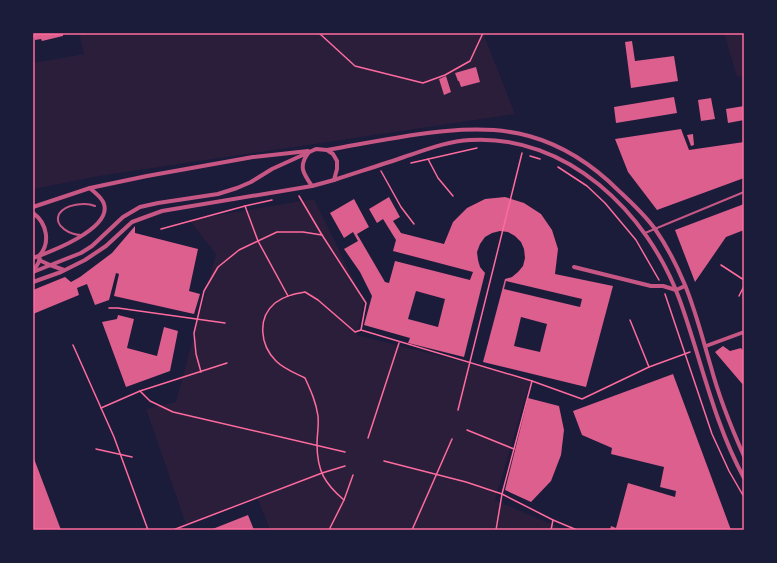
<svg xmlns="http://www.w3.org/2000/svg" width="777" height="563" font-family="'PT Sans Narrow',sans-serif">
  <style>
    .green { fill: #2a1e3b }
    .building { fill: #dd5f8e; fill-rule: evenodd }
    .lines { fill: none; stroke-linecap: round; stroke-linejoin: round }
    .path { stroke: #ff6b9d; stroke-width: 1.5 }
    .service { stroke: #c65784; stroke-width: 2 }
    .pedestrian { stroke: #c65784; stroke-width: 3.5 }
    .minor { stroke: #c65784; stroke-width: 4 }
    .neatline { fill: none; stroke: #ff6b9d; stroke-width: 1.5 }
  </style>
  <rect width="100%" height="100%" fill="#1b1b3a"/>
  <g class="green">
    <polygon points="79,33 483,33 515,114 99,176 33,189 33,63 84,54"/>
    <polygon points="724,33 744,33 744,76 737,77"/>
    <polygon points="314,199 364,301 357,335 531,379 495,500 565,530 270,530 257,497 186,524 146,409 176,402 216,254 189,220"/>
  </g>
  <g class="building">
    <polygon points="33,33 63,33 63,36 42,41 41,39 35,40"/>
    <polygon points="632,41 635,61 674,56 678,81 631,88 625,42"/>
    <polygon points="476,67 480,82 461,87 459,81 458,81 455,73"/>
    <polygon points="446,76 451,92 444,95 439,79"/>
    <polygon points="674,97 677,113 616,123 614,107"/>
    <polygon points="711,98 715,119 701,121 698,100"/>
    <polygon points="744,106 744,120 728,123 726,109"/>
    <polygon points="681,129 689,150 744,142 744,178 657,210 628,172 615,139"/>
    <polygon points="693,134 694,145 691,146 687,135"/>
    <path d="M389,197l11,20 -7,4 8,12 43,11 9,-22 14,-14 18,-9 20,-2 19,6 17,11 11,16 6,19 -3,25 58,12 -27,101 -103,-25 22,-83 7,-2 6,-5 5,-6 2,-8 -1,-9 -3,-7 -6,-6 -7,-4 -8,-1 -8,2 -7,4 -5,7 -3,8 1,8 2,7 5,6 -21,84 -56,-14 2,-5 -46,-13 8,-29 -12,-24 -16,-23 14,-8 -5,-9 -9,6 -14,-25 24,-14 15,28 -12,7 28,48 4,1 6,-22 75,19 3,-8 -80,-21 3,-11 -13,-21 -6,4 -8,-14zM506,281l76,18 -2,8 -76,-18zM416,291l29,8 -7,28 -30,-8zM521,317l26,7 -7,28 -26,-6z"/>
    <polygon points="744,204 744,230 726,237 695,282 675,230"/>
    <polygon points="135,226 135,233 198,249 189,291 200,294 194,314 114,296 119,274 116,273 109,300 95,305 87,284 77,288 79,295 33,314 33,290 65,277 71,282 80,277 112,253"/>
    <polygon points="118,315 134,319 127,348 157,356 164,327 178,331 170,371 126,387 102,322 117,319"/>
    <polygon points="723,346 730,351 741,348 744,352 744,386 715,352"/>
    <polygon points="673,374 731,530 610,530 611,526 616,528 628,483 675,497 676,491 660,487 664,467 611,454 612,448 582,435 573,411"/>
    <polygon points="528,398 559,406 564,430 561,455 551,481 531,502 505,490"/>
    <polygon points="33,456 61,530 33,530"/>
    <polygon points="248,515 254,530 210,530"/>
  </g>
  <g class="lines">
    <g class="path">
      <polyline points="319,33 355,66 423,83 445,75 470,61 483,33 485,33"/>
      <polyline points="530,156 540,159"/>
      <polyline points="428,159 438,178 453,196"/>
      <polyline points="411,163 477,148"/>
      <polyline points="558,167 587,186 605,203 636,240 659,280"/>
      <polyline points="381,171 401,207 414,224"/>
      <polyline points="299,196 322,235 366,303 361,330"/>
      <polyline points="245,206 258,241 288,296"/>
      <polyline points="161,229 245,206 272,200"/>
      <polyline points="721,265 744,280"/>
      <polyline points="665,294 712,434 729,471 744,497"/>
      <polyline points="739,296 744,286"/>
      <polyline points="109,308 118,308 225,323"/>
      <polyline points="630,320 649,367"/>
      <polyline points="73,345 114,437 148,530"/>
      <polyline points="201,372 196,354 194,333 204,291 218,267 239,250 277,232 303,232 322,235"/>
      <polyline points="140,391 150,401 173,412 345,452"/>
      <polyline points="101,408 140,391 227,363"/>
      <polyline points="458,410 522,153"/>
      <polyline points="467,430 514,449"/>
      <polyline points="368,438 399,343"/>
      <polyline points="96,449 132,457"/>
      <polyline points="384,461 466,482 502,494 553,520 577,530"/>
      <path d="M344,500c-19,-16 -27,-29 -27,-56 0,-9 2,-18 1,-28 -2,-14 -7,-25 -13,-38 -10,-5 -21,-9 -29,-17 -16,-16 -19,-43 -1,-58 9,-7 19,-9 30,-11l13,8 37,32 6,-2 171,51 50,18 67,-32 41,-15"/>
      <polyline points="173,530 322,473 345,466"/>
      <polyline points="329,530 344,500 353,475"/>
      <polyline points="412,530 452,439"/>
      <polyline points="496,530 502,494 532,381"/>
      <polyline points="551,530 553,520"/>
    </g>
    <g class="service">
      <polyline points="645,233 744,192"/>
      <path d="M81,235c-9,0 -28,-8 -22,-21 6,-10 27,-12 36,-8"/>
    </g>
    <polyline class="pedestrian" points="706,346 744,332"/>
    <g class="minor">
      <path d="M327,150c60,-10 143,-31 202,-14 36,10 65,30 90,55 13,12 26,24 36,38 12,17 22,37 30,56 11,27 18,55 26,82 8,30 20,60 33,89"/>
      <path d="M334,180c24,-8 47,-15 70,-23 21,-7 44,-16 66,-17 97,-6 177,72 209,158 22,60 34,123 65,180"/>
      <polyline points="33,207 90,188 147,176 253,157 308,151"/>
      <path d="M33,213c14,10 18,30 6,43l1,4 -7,12"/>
      <path d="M33,258c17,-6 79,-29 71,-54 -2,-7 -9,-11 -14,-16"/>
      <polyline points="39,260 50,265 64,270"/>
      <polyline points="574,267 651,286 663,286 676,290 685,286"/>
      <path d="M33,272l48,-19 11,-7 31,-29 17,-10 18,-4 60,-9 19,-6 14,-6 21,-13 44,-20 11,1 6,4 4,7v8l-3,11 -22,6c-9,-13 -14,-20 -3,-34"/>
      <polyline points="33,282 61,272 85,260 106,246 132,222 162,211 312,186"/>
    </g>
  </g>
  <rect width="777" height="563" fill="none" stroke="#1b1b3a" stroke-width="68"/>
  <rect x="34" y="34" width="709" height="495" class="neatline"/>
</svg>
